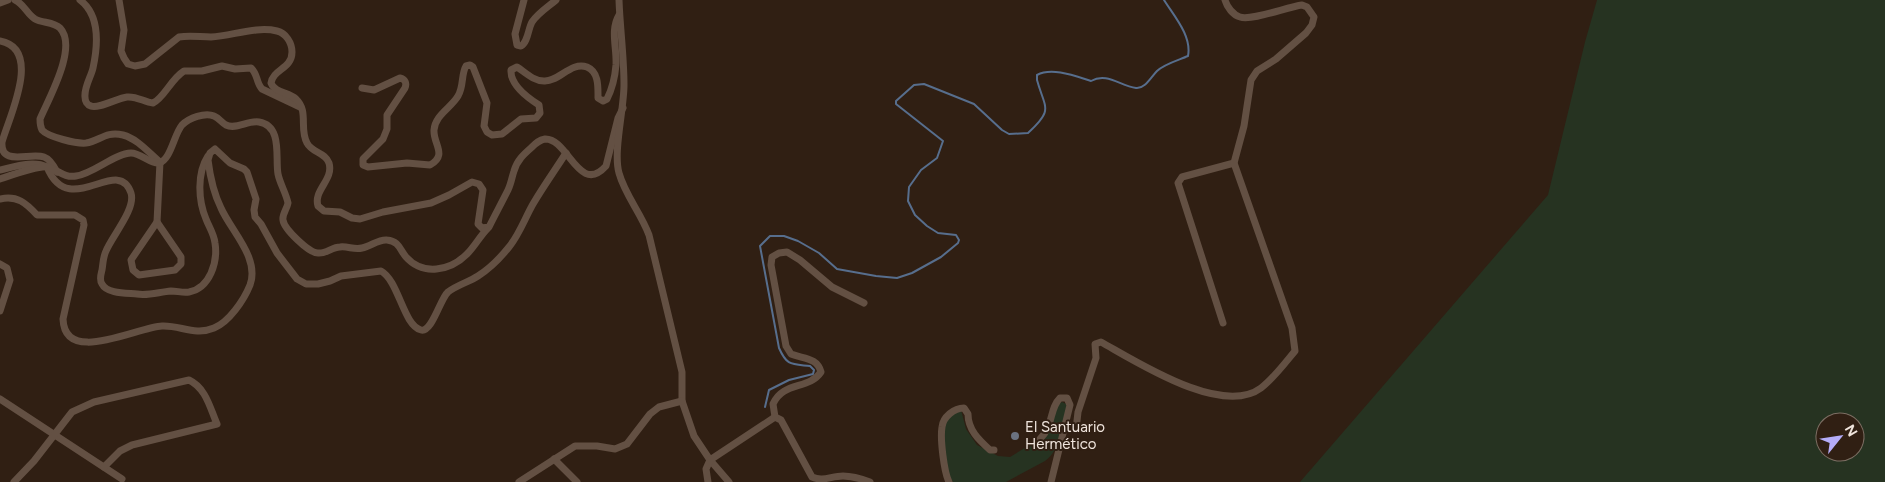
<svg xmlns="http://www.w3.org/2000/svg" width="1885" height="482" font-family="Figtree,sans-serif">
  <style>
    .green { fill: #263321; fill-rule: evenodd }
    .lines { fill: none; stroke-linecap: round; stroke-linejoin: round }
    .stream { stroke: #576e8d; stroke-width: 2 }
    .minor { stroke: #635043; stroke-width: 7 }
    .worship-dot { fill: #6b7280; stroke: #301f13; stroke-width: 2 }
    .labels { text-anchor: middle; stroke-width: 4; stroke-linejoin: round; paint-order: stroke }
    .poi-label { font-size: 15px; fill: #efe4dc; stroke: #301f13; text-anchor: start }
  </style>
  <rect width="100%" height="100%" fill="#301f13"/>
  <g class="green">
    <path d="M1597,0h288v482h-585l248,-287 37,-153zM1825,422h30v30h-30z"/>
    <path d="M1062,402l4,2 1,2c-5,18 -6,44 -22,55l-39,21h-53c-11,-15 -8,-38 -8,-56l1,-5 9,-10 6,-1 5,19 11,16 21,11 12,1 38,-23 9,-29z"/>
  </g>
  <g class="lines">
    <path class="stream" d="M765,407l4,-17 20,-10 24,-6 1,-4 -4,-4c-19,-2 -23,0 -31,-18l-19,-102 10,-10h14l14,5 21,12 18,16 39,7 21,2 15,-5 29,-16 17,-14 1,-3 -3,-5 -18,-2 -11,-7 -12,-11 -7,-14 1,-14 12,-17 16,-12 6,-17 -47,-37v-3l18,-16 10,-1 50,20 28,26 7,4 19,-1c26,-24 17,-24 9,-53v-5c15,-8 38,1 54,6 16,-9 29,5 45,7 9,1 15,-11 21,-17 7,-7 22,-11 31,-15 4,-20 -14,-40 -24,-56"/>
    <g class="minor">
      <path d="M15,0c9,4 12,14 20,19 7,4 19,3 25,9 18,19 -11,70 -20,91 0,4 0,7 2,11 6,7 35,14 44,13 14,-2 19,-12 37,-8 15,4 26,18 37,27l-3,60"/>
      <path d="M80,0c20,15 18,45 13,68 -2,9 -9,19 -8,29 0,4 2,8 6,9 7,3 27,-8 36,-9 10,-1 17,5 26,6 11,-5 18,-24 31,-32h18l20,-5 13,3 16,-1c7,6 5,15 11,21l38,18"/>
      <path d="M119,0l5,30 -3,21 3,7 4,6 7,2 10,-2 34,-27c11,-2 21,0 32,0 21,-1 45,-11 66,-6 9,2 15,12 15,21 0,17 -19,17 -21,31 4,10 17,9 25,16 13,12 3,30 11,44 5,10 18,9 22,20 5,17 -16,27 -11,43l6,5 16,1 12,6 8,1 23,-7 48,-9 18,-8 23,-13 7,2 4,6 -5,34 4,4 7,-1c6,-12 13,-25 19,-37 3,-6 4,-13 6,-19 3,-11 10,-17 18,-24 4,-4 7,-7 13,-8 23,-1 34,57 61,27l12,-48 5,-10"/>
      <path d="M524,0l-9,34 2,11 4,1c7,-4 7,-17 11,-24 6,-9 16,-15 24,-22"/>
      <path d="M619,0c1,28 5,56 5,85 0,24 -11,67 -5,88 6,22 22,40 30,62l33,137v29l12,35 16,24 19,22"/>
      <polyline points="0,3 8,0"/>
      <path d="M0,41c43,8 9,76 2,101 -2,25 28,10 42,15 6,2 10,9 13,15"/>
      <path d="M362,88l12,2 26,-12c5,1 7,5 5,10l-18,27v14l-4,10 -20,20v6l5,2 39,-4 23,2c18,-10 3,-21 4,-35 1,-15 17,-22 24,-34 6,-10 3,-22 8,-30l4,-1 3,2 14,36 -3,23 3,6 5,3 10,-1 19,-15 15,-1 4,-5 -1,-8c-11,-7 -29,-20 -28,-35l6,-3c8,5 16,14 27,14 15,1 27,-20 43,-14 12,5 11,20 11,31l5,3 4,-2c5,-10 8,-22 9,-34 1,-17 -6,-35 3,-50"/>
      <path d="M0,170c14,-3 33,-10 47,-3 22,54 71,-13 84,26 5,16 -19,43 -25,58 -3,6 -3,13 -4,19 -1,4 -3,10 0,14 5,10 25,9 35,10 11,2 22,-2 34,-3 6,0 12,2 18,1 21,-4 29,-30 26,-49 -1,-9 -6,-16 -9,-24 -8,-19 -9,-46 2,-63"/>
      <path d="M0,179c9,-3 39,-14 48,-12 10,3 16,11 28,9 17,-2 39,-23 55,-23 10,0 19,11 28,10 12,-3 15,-29 23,-38 7,-7 23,-13 32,-9 5,2 7,6 12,9 10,5 22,-5 33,-3 24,4 16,36 19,52 2,10 8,19 10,29 -1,6 -6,11 -5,17 1,9 26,33 35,33 8,1 14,-6 22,-6 8,-1 14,3 22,1 9,-2 17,-9 25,-8 12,1 13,10 19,17 17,19 44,14 61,-3 8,-8 13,-18 21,-26"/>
      <path d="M0,199c17,-4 26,4 37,16h38l8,5 1,5 -21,94c2,47 74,8 99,7 18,-1 33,10 52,2 15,-6 30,-28 36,-43 10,-27 -19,-54 -29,-77 -7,-14 -11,-32 -13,-48l2,-7 5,-4 15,14 14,6 3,3 9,27 -2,11 1,7 6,7 16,29 20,26 9,5h12l12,-3 11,-5 40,-5c18,10 22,54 40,59 11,3 19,-31 27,-38 9,-7 21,-10 30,-16 11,-7 23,-19 31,-29 10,-12 16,-29 24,-43 10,-17 22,-34 33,-51"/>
      <polygon points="157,222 181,257 181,264 175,270 139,275 133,270 131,260"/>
      <polyline points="0,264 7,268 10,280 0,311"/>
      <path d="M864,303l-32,-16 -32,-27 -13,-8 -8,1 -7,4 -1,8 15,81 5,8c12,5 26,3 30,18 -12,18 -38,9 -48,32l2,13 6,3 31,57c11,5 19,-1 31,-1 8,0 19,3 27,6"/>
      <polyline points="1223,323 1178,183 1182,177 1234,163"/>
      <polyline points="0,399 122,479"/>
      <path d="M1077,421l1,-9 18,-54 -1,-14 6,-2c36,20 121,75 160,46 13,-10 24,-25 34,-37l-3,-23 -58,-165 10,-37 7,-46 6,-9 19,-12 30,-26 6,-8 2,-8 -7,-10 -5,-2c-15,2 -50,16 -62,12 -7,-2 -13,-10 -15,-17"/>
      <path d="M1040,439c14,-14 9,-30 20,-41h7l3,7 -19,77"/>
      <polyline points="554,459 577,482"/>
      <path d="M14,482l20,-21 38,-49 22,-10 95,-22c17,8 21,28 28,44l-85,21 -12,6 -16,16"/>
      <polyline points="519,482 575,446 597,446 615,449 627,444 650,414 659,407 682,401"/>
      <polyline points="708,482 706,469 710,460 775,417"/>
      <path d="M949,482c-5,-10 -9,-43 -7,-55 1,-10 12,-19 22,-19l4,6c0,16 11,26 22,36h4"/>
    </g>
  </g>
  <circle class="worship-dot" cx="1015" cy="436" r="5"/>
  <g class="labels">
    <g class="poi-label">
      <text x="1025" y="432">El Santuario<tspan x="1025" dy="17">Hermético</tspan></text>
    </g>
  </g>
  <g transform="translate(1840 437) rotate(60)"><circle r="24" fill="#301f13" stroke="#7c6e63"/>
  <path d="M0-4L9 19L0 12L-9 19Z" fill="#b5acf8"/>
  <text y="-8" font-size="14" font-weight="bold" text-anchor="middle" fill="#efe4dc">N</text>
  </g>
</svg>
